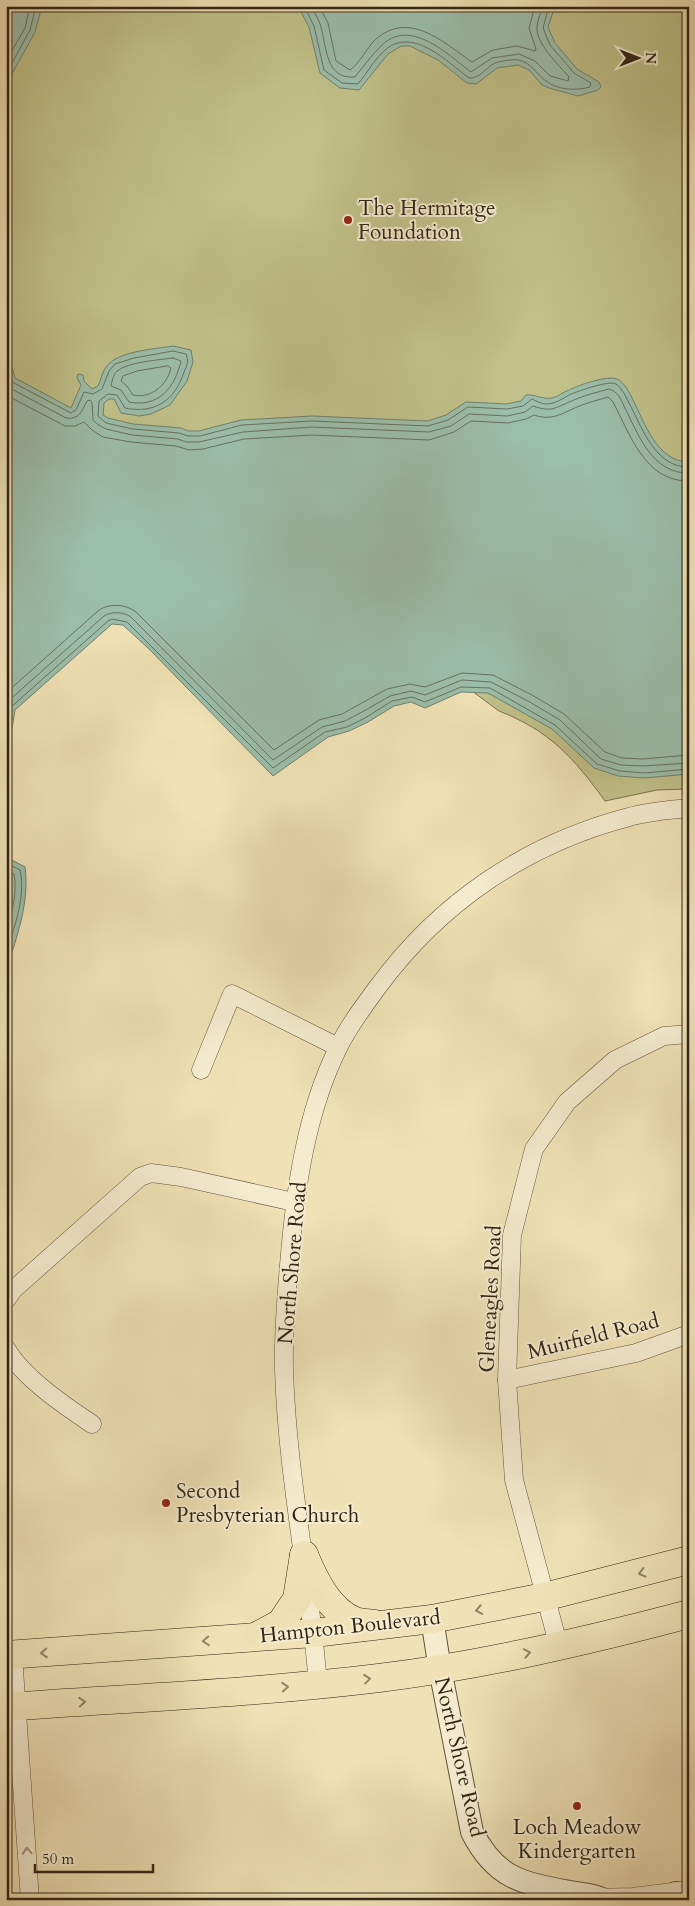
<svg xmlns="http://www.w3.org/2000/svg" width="695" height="1906" font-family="Cardo,serif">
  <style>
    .green { fill: #c1c189; stroke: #78724f }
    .water { fill: #9bbeaa; stroke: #70806e }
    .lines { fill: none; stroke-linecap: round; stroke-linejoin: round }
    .shore { stroke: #667160; stroke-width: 1 }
    .minor-casing { stroke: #60543d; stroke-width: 19 }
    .tertiary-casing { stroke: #60543d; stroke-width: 24 }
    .primary-casing { stroke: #302415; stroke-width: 29 }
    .minor { stroke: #f5ecd0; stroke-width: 18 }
    .tertiary { stroke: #f5ecd0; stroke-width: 22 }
    .primary { stroke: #f0e2b6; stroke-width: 28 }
    .oneway { stroke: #908366 }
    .oneway2 { stroke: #9c927c }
    .poi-dot { fill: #8f2418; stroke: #f5ecd0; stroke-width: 2 }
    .labels { text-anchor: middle; stroke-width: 4; stroke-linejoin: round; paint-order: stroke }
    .poi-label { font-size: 21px; fill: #302415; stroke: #f5ecd0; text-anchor: start }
    .street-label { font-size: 21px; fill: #302415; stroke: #f5ecd0 }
  </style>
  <rect width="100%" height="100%" fill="#f0e2b6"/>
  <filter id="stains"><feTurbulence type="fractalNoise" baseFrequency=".004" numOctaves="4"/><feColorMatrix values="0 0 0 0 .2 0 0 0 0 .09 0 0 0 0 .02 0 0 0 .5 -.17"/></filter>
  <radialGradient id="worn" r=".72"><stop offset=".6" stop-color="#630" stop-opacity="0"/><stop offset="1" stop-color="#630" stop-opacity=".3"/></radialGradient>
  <path class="green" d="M6,6h683v783l-32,1 -52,11c-32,-44 -55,-70 -106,-90l-373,-276 -120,116z"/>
  <g class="water">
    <polygon points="6,6 42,6 35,32 6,85"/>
    <polygon points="298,6 555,6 548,27 555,43 577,69 599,82 601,87 598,90 578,96 549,88 542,85 529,70 518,65 497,68 476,84 467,83 438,60 410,46 401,46 388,54 359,90 340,88 320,73 309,27"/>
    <path d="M173,346l18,4 2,12 -6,19 -17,24 -19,9 -12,2 -18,-3 -7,-14h-5l-5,4 -1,12 5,3 25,6 48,4 7,3h11l42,-11 71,-4 116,5 18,-6 20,-13 40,2 15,-3 5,-6c9,-1 17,5 26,3 6,-1 11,-6 17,-8 10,-5 38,-15 48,-11 7,3 13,14 16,21 12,23 24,62 56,62v312l-45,4 -26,-2 -24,-8 -42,-39 -64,-36 -27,-1 -36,16 -14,-6 -17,4 -26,16 -19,9 -21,6 -55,39 -124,-127 -26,-24 -11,-1 -97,86 -9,55v-405l5,3 4,15 56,30 10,-23 -4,-7 1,-4 5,1 1,6 8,8 6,-3c3,-6 4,-14 8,-19 11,-16 49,-18 67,-21z"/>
    <path d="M6,857l19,10c5,36 -9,71 -19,105z"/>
  </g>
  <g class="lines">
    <g class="shore">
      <path d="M304,6l10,20 10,44 18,13 16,1c9,-11 16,-24 27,-34 28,-24 62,12 84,28 11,1 17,-11 26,-15 6,-2 18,-4 23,-3 13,2 18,14 28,21 11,9 31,10 44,6l1,-4 -17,-10 -24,-28 -7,-17 6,-22"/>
      <path d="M311,6c3,6 7,12 9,18 7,20 4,56 35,53 8,-10 16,-21 25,-30 29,-31 67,7 91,25l21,-14 27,-4 16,7 15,15 18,5 1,-4c-10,-12 -34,-34 -32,-51 1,-7 4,-14 6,-20"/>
      <path d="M319,6l9,17 8,38 14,9c10,-7 16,-21 25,-30 34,-31 69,3 97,22l21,-12 24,-4 18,5 1,-2 -7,-21 6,-22"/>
      <polyline points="6,61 25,28 30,6"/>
      <polyline points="6,74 30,30 36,6"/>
      <path d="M173,358l8,3c-6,27 -23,47 -52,41l-8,-12 -10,-4c1,-5 2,-11 6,-15 11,-9 41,-11 56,-13z"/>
      <path d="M168,366l3,2c-4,17 -20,31 -38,27l-6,-9 -6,-5 2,-5 14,-5z"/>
      <path d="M6,367l6,15 59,31 5,-3 8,-18 9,2 9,-5 7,-18 6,-7 19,-6 39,-7 13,3c3,7 1,11 -2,18 -9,29 -30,42 -59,36l-8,-13 -9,-1 -9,7 -1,15 8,7 27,6 46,4 9,3h12l42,-11 70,-4 116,5 20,-6 20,-13 39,2 16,-3 9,-7c4,2 10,5 14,5 10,0 17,-6 25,-10 8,-3 38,-14 45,-10 6,4 10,13 13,19 13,24 26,65 60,64"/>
      <path d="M6,386l60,32c13,2 16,-7 21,-17l3,-1 2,2 1,18 4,4 9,5 26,6 46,4 8,3h13l44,-10 69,-5 117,5 22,-6 18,-12 38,2 18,-4 8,-6c20,7 23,1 41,-6 11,-5 24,-8 35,-11 8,2 12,10 15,17 14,28 28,68 65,67"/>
      <path d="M6,395l59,31h10l9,-4 8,8 11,7 28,5 45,4 13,4 14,-1 41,-10 68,-4 117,5 25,-8 17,-11 37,2 18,-4 8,-4c18,6 27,-1 43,-8 9,-4 21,-7 31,-10l5,5c17,32 32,80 76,79"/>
      <path d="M6,693l93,-83c11,-7 27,-6 37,2l138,138 45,-30 23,-6 45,-25 23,-5 15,3 37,-14 31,2 39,20 32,19 41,38 17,6 21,1 46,-4"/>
      <path d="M6,703l98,-87c8,-5 20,-4 27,1l142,143 49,-33 23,-6 17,-9 28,-16 21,-5 14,4 37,-15 29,2 37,19 32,19 41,39 20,6 22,1 46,-3"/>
      <polyline points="6,733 11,707 108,621 112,619 127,622 273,768 325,732 347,727 365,718 392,701 412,697 425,702 461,687 490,688 555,725 597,764 620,771 644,773 689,769"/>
      <path d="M6,863l14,7c6,27 -6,58 -14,84"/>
      <path d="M6,870l8,4c4,18 -3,41 -8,58"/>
    </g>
    <defs>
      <g id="minor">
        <polyline points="201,1070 232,994 338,1047"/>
        <polyline points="6,1300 13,1290 140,1177 151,1173 181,1177 294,1202"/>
        <path d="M6,1348c16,29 59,58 86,76"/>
        <polyline points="507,1380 636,1353 689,1334"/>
        <polyline points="559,1647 514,1480 507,1380 512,1235 534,1149 567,1102 615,1060 664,1036 689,1034"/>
        <polyline points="13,1655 30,1900"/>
        <path d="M318,1685c-8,-106 -31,-210 -34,-316 -1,-35 2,-69 5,-104 6,-73 16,-150 49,-217 10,-21 25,-41 39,-60 63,-86 149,-144 252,-171 20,-6 40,-7 60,-9"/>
        <polyline points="592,1898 633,1897 689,1890"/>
      </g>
      <g id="tertiary">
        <path d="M432,1619l8,50 32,163c24,47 50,51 98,60 11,2 24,2 34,8"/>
        <polyline points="670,1900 676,1893"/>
      </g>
      <g id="primary">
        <path d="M304,1555c10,24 25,56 51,66 6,2 14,2 20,3"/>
        <polyline points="257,1636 281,1623 297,1599 304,1555"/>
        <polyline points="6,1655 314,1633 432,1619 544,1597 689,1560"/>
        <path d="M6,1707c124,-9 249,-14 373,-29 105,-13 208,-37 310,-64"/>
      </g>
    </defs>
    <use href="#minor" class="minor-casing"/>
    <use href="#tertiary" class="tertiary-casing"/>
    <use href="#primary" class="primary-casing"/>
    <use href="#minor" class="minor"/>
    <use href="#tertiary" class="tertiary"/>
    <use href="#primary" class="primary"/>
  </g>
  <defs><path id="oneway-chevron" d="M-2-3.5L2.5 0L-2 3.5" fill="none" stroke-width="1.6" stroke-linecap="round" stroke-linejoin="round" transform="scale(1.25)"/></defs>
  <g class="oneway">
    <use href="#oneway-chevron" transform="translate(642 1573) rotate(166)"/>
    <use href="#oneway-chevron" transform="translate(479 1610) rotate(169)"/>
    <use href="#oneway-chevron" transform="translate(206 1641) rotate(176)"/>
    <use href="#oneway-chevron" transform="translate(44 1653) rotate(176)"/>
    <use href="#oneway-chevron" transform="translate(527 1653) rotate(-11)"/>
    <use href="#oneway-chevron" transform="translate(367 1679) rotate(-7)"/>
    <use href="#oneway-chevron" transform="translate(285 1687) rotate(-4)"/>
    <use href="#oneway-chevron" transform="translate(82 1702) rotate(-4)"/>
  </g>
  <use class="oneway2" href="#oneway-chevron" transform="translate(27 1851) rotate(-94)"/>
  <g class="poi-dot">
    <circle cx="348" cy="220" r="5"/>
    <circle cx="166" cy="1503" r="5"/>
    <circle cx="577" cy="1806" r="5"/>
  </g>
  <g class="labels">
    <g class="poi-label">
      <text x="358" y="215">The Hermitage<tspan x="358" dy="24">Foundation</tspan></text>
      <text x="176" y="1498">Second<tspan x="176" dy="24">Presbyterian Church</tspan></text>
      <text x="577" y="1834" text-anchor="middle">Loch Meadow<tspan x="577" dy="24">Kindergarten</tspan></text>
    </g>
    <g class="street-label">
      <text transform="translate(292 1263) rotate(-85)" y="7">North Shore Road</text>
      <text transform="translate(490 1299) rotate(-87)" y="7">Gleneagles Road</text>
      <text transform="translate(593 1336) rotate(-14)" y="7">Muirfield Road</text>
      <text transform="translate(350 1626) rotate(-6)" y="7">Hampton Boulevard</text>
      <text transform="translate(460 1757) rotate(77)" y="7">North Shore Road</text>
    </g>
  </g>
  <rect width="695" height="1906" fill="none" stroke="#f0e2b6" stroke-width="25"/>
  <rect x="8" y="8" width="680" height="1891" fill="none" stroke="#302415" stroke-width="2.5"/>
  <rect x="12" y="12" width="670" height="1881" fill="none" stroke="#302415"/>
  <g transform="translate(638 58) rotate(90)" stroke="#f5ecd0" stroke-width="4" paint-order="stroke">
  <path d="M0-4L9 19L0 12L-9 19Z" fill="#302415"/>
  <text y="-8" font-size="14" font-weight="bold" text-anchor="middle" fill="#302415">N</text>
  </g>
  <path d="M35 1864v8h118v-8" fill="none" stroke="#302415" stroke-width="2.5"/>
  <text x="42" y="1864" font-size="15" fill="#302415" stroke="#f5ecd0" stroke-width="4" paint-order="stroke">50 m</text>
  <rect width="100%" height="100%" filter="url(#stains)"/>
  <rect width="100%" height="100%" fill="url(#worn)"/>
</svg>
